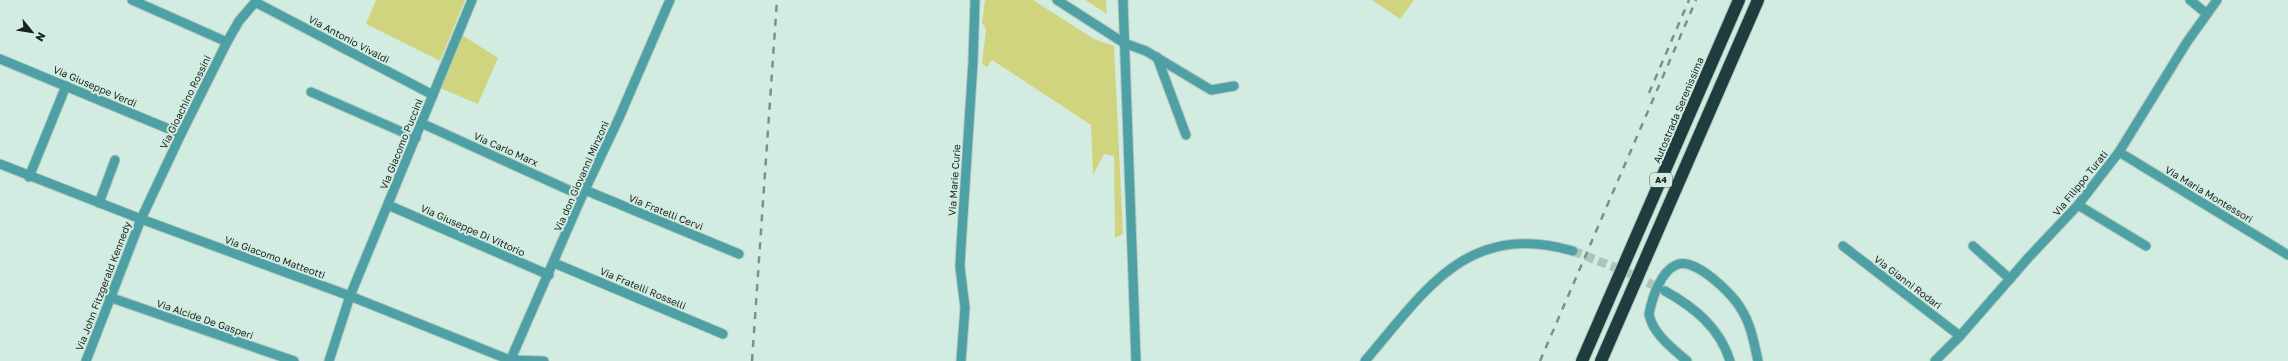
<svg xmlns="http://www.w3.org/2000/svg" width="2288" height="361" font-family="'Golos Text',sans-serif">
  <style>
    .green { fill: #d1d47f }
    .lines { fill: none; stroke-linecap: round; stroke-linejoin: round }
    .minor-tunnel { stroke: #aec4bb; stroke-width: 9; stroke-dasharray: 9 4.5; stroke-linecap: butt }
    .minor-casing { stroke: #b2c8bf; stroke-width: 11 }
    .highway-casing { stroke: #b2c8bf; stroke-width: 14 }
    .minor { stroke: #4da1a5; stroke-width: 9 }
    .highway { stroke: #1f3d3e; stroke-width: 12 }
    .rail { stroke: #7e8f88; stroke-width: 2.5; stroke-dasharray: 7 7; stroke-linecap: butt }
    .labels { text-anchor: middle; stroke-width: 4; stroke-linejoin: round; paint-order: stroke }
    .shield { fill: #d3ece2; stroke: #525f5a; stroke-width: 1 }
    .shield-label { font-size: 9px; font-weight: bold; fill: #1a231f }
    .street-label { font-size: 10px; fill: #1a231f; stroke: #d3ece2 }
  </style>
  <rect width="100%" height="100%" fill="#d3ece2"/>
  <g class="green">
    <polygon points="376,0 465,0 440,61 366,24"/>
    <polygon points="985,0 1033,0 1094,39 1114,46 1123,234 1115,238 1114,156 1104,154 1093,175 1091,125 992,60 987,67 982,64 986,29 982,23"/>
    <polygon points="1085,0 1106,0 1107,14"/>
    <polygon points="1372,0 1414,0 1400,19"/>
    <polygon points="462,35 498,58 478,104 440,88"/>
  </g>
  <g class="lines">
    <polyline class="minor-tunnel" points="1573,251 1624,271 1664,290"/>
    <defs>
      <g id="minor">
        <polyline points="132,0 227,42"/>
        <polyline points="1057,0 1124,43 1146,51 1211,90 1234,86"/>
        <polyline points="1123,0 1136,361"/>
        <polyline points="2190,0 2207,14"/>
        <polyline points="255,2 433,95"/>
        <polyline points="1157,57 1186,135"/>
        <polyline points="0,59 181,134"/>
        <polyline points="311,92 416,138"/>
        <polyline points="421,123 582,196"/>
        <polyline points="2119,152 2288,255"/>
        <polyline points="0,164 141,219 350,296 510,360 544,361"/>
        <polyline points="29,177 66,86"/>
        <polyline points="585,190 739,254"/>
        <polyline points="99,203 115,160"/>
        <polyline points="388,205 549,275"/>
        <polyline points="2078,205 2146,246"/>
        <polyline points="1843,246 1960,336"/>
        <polyline points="1973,246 2010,279"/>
        <polyline points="554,263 723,334"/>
        <path d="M1665,291c29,16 55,37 65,70"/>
        <polyline points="109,297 294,361"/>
        <polyline points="86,361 141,219 181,134 227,42 239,21 257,0"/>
        <polyline points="329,361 350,296 472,0"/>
        <polyline points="510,361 582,196 619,118 670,0"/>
        <polyline points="961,361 965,308 960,267 961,247 973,62 975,0"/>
        <path d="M1365,361c60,-70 102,-141 208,-110"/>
        <path d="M1687,361c-14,-12 -35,-28 -38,-47 3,-15 11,-42 27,-49 18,-9 57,29 65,44 10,15 13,34 17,52"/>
        <polyline points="1935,361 1960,336 2029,257 2078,205 2119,152 2187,42 2217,0"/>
      </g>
      <g id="highway">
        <polyline points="1582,361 1739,0"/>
        <polyline points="1601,361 1758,0"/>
      </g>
    </defs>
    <use href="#minor" class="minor-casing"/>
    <use href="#highway" class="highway-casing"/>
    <use href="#minor" class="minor"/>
    <use href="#highway" class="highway"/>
    <g class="rail">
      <polyline points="1649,93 1689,0"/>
      <polyline points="752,361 777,0"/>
      <polyline points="1540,361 1696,0"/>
    </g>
  </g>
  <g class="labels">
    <rect class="shield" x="1650" y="173" width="22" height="14" rx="3"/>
    <g class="shield-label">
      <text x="1661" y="183">A4</text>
    </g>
    <g class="street-label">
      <text transform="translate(349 39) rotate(28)" y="4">Via Antonio Vivaldi</text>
      <text transform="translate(95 86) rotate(23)" y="4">Via Giuseppe Verdi</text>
      <text transform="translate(185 102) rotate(-64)" y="4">Via Gioachino Rossini</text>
      <text transform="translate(1678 110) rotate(-67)" y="4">Autostrada Serenissima</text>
      <text transform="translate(401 144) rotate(-68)" y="4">Via Giacomo Puccini</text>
      <text transform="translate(506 149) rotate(24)" y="4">Via Carlo Marx</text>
      <text transform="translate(581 176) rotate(-66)" y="4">Via don Giovanni Minzoni</text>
      <text transform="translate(954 180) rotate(-86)" y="4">Via Marie Curie</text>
      <text transform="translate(2080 183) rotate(-51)" y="4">Via Filippo Turati</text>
      <text transform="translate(2209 194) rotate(31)" y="4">Via Maria Montessori</text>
      <text transform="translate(666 212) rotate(22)" y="4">Via Fratelli Cervi</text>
      <text transform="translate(473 230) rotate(24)" y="4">Via Giuseppe Di Vittorio</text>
      <text transform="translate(275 257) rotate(20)" y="4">Via Giacomo Matteotti</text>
      <text transform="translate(1908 282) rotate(37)" y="4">Via Gianni Rodari</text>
      <text transform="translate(103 286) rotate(-69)" y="4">Via John Fitzgerald Kennedy</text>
      <text transform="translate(643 288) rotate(23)" y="4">Via Fratelli Rosselli</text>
      <text transform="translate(205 319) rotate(19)" y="4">Via Alcide De Gasperi</text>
    </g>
  </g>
  <g transform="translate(32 32) rotate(120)" stroke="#d3ece2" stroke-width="3" paint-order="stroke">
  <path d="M0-3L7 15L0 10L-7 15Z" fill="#1a231f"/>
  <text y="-6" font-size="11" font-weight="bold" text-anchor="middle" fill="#1a231f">N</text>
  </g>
</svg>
